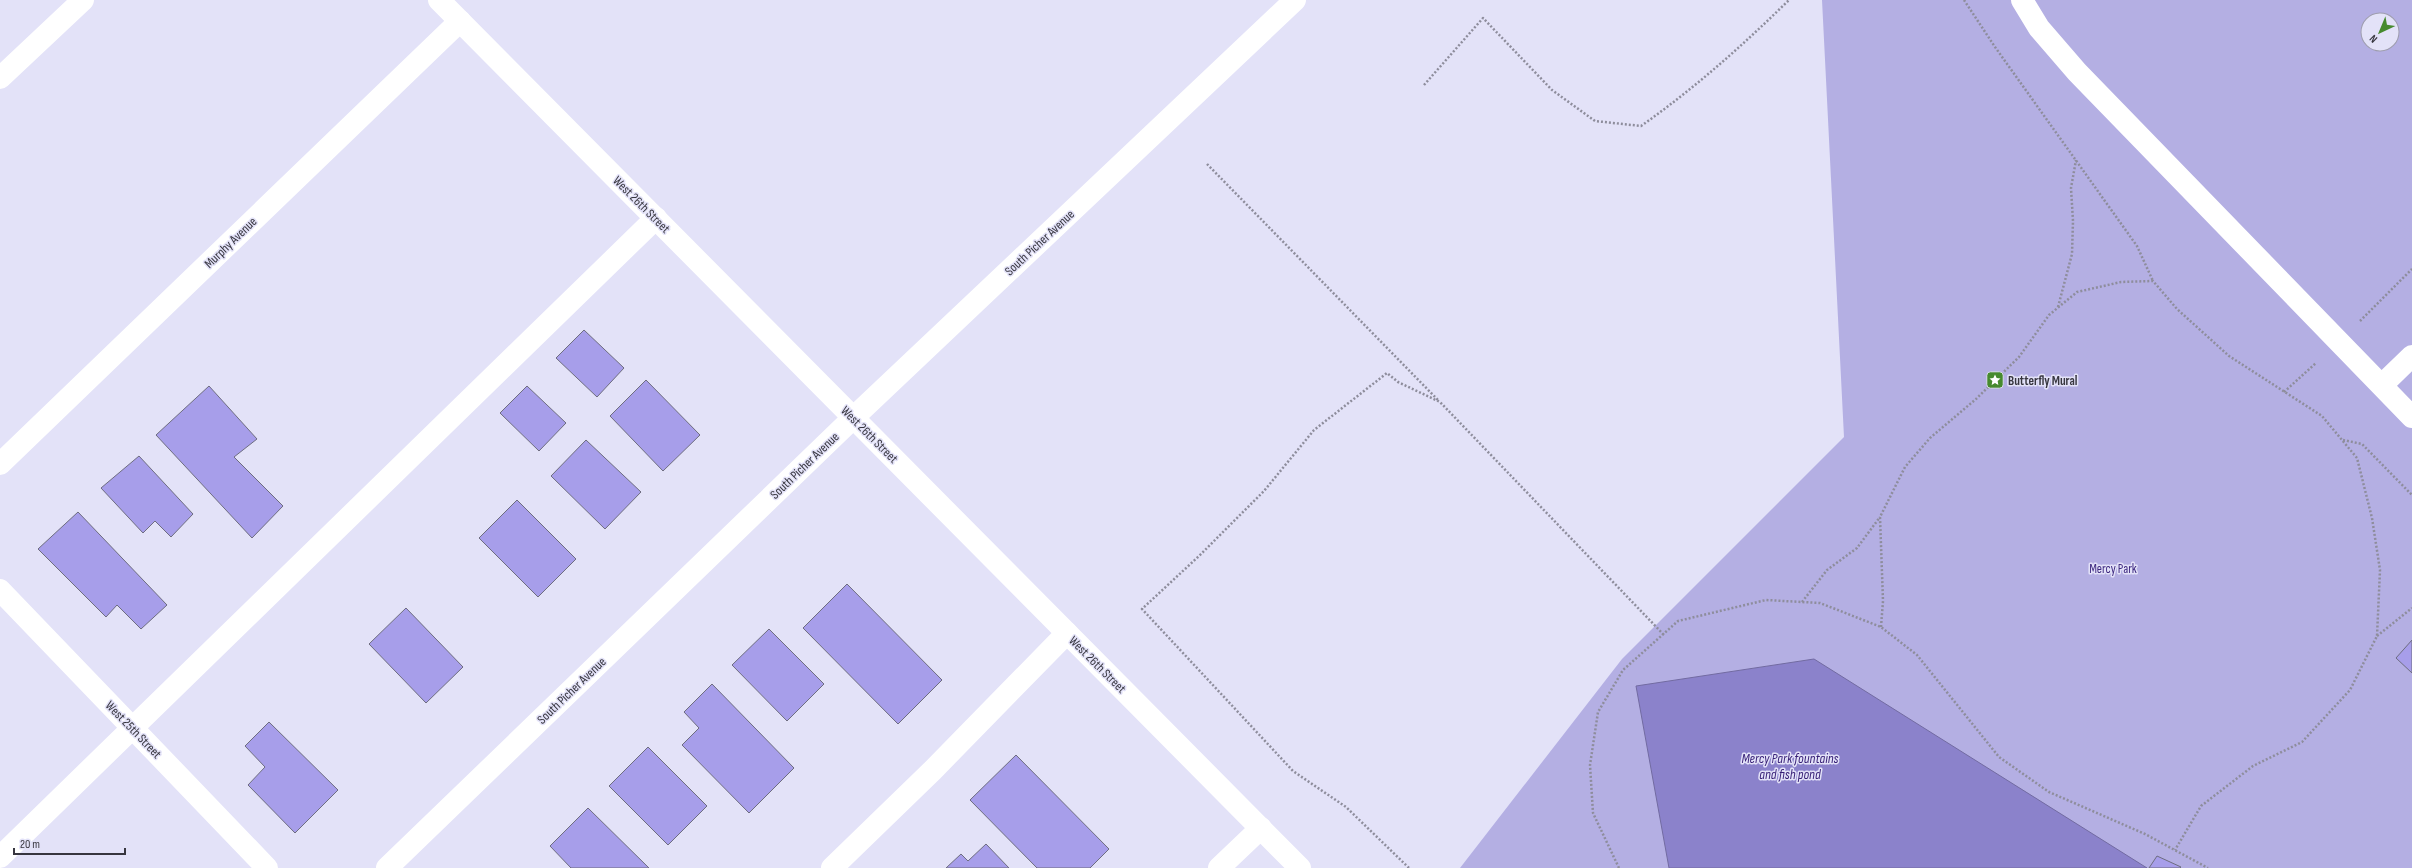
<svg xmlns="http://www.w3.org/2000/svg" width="2412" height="868" font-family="'Sofia Sans Condensed',sans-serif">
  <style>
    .green { fill: #b4afe3; fill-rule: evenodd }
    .water { fill: #8b82cb; stroke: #726ba1 }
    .building { fill: #a79eea; stroke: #6e6d80 }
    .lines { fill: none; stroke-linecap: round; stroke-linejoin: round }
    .path { stroke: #8e8d9c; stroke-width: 2.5; stroke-dasharray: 2 2; stroke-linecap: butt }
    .minor { stroke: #fff; stroke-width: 22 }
    .major { stroke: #fff; stroke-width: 22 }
    .labels { text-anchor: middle; stroke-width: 3; stroke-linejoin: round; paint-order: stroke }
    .street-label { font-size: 13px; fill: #37363f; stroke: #e3e2f8 }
    .poi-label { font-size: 13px; font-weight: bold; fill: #37363f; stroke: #e3e2f8; text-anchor: start }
    .park-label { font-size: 13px; fill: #3e2980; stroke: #e3e2f8 }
    .water-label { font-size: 14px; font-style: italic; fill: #361e75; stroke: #e3e2f8 }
  </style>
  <rect width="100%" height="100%" fill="#e3e2f8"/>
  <path class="green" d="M1822,0h590v868h-952l162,-209 222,-222zM2368,20h24v24h-24z"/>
  <polygon class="water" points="1814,659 2147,868 1669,868 1636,686"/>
  <g class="building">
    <polygon points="584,330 624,368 597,397 556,358"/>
    <polygon points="646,380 700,435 663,471 610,416"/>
    <polygon points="209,386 257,439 234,457 283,506 252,538 156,435"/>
    <polygon points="527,386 566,423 539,451 500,413"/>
    <polygon points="586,440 641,492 605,529 551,476"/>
    <polygon points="139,456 193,514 171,537 155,521 143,533 101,488"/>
    <polygon points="517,500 576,559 538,597 479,538"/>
    <polygon points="78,512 167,605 141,629 117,605 106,617 38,549"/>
    <polygon points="847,584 942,680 898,724 803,628"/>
    <polygon points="406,608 463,667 426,703 369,644"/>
    <polygon points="769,629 824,684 787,721 732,665"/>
    <polygon points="2412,640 2412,673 2396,658"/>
    <polygon points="712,684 794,768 749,813 682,745 699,728 684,712"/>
    <polygon points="269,722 338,790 295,833 248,785 265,767 245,746"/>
    <polygon points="648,747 707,806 668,845 609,786"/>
    <polygon points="1016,755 1109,849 1090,868 1037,868 970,800"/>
    <polygon points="588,808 649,868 571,868 550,846"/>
    <polygon points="986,844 1009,868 946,868 961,854 968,861"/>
    <polygon points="2157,856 2181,867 2180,868 2149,868"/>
  </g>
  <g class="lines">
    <g class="path">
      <polyline points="1964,0 1995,47 2137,246 2153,281"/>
      <path d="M1424,85l59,-67 69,72 43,31 46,5c54,-38 101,-80 148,-126"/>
      <polyline points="1207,164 1438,400"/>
      <polyline points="2058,307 2072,254 2073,221 2071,188 2076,160"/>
      <polyline points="2360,321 2412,269"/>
      <polyline points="2284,392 2316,363"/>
      <polyline points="2343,440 2362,444 2412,495"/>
      <polyline points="1802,602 1827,570 1857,548 1880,517"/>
      <polyline points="1881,627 1883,601 1880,517 1905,467 1930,438 1976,399 2019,357 2049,315 2077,292 2121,282 2153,281 2177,309 2229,356 2322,416 2357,458 2372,518 2380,570 2377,636 2350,690 2302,742 2253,766 2201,806 2175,850"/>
      <polyline points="2377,636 2412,608"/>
      <polyline points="1409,868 1346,807 1293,771 1142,609 1199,556 1264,491 1314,430 1387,373 1398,382 1440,402 1664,635"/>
      <polyline points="1619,868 1593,813 1590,765 1598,712 1623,670 1678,621 1766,600 1820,603 1881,627 1917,655 1999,757 2049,792 2145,834 2208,868"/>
    </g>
    <g class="minor">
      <polyline points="2022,0 2039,28 2077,72 2412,417"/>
      <polyline points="0,78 83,0"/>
      <polyline points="2382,385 2412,356"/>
      <polyline points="0,464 460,21"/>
      <polyline points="0,590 267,868"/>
      <polyline points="0,857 656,218"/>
      <polyline points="387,868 853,418 1295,0"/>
      <polyline points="832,868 933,770 1067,633"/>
      <polyline points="1219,868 1261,828"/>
    </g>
    <polyline class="major" points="439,0 1300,868"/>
  </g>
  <defs>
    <symbol id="sight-square" viewBox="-11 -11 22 22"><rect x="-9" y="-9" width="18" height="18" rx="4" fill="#468a2e" stroke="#e3e2f8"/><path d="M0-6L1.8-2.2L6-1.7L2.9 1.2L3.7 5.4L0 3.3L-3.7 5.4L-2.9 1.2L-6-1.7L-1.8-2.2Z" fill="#fff"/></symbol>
  </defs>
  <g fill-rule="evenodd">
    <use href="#sight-square" x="1985" y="370" width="20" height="20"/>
  </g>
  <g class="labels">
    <g class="street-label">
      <text transform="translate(642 204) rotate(45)" y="5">West 26th Street</text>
      <text transform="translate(230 242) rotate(-44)" y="5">Murphy Avenue</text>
      <text transform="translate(1039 242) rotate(-43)" y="5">South Picher Avenue</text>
      <text transform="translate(870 434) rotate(45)" y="5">West 26th Street</text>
      <text transform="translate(804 465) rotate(-44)" y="5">South Picher Avenue</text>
      <text transform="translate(1098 664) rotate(45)" y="5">West 26th Street</text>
      <text transform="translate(571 690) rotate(-44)" y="5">South Picher Avenue</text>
      <text transform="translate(134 729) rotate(46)" y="5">West 25th Street</text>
    </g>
    <g class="poi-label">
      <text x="2008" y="385">Butterfly Mural</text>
    </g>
    <g class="park-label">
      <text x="2113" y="573">Mercy Park</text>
    </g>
    <g class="water-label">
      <text x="1790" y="763">Mercy Park fountains<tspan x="1790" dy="16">and fish pond</tspan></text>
    </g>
  </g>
  <g transform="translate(2380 32) rotate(224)"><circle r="19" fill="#e3e2f8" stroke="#9e9dae"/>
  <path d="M0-3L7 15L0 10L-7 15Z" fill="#468a2e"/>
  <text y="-6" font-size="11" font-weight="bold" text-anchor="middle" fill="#37363f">N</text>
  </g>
  <path d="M14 848v6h111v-6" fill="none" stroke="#37363f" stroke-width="2"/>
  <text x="20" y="848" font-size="12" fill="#37363f" stroke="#e3e2f8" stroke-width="3" paint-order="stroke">20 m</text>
</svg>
